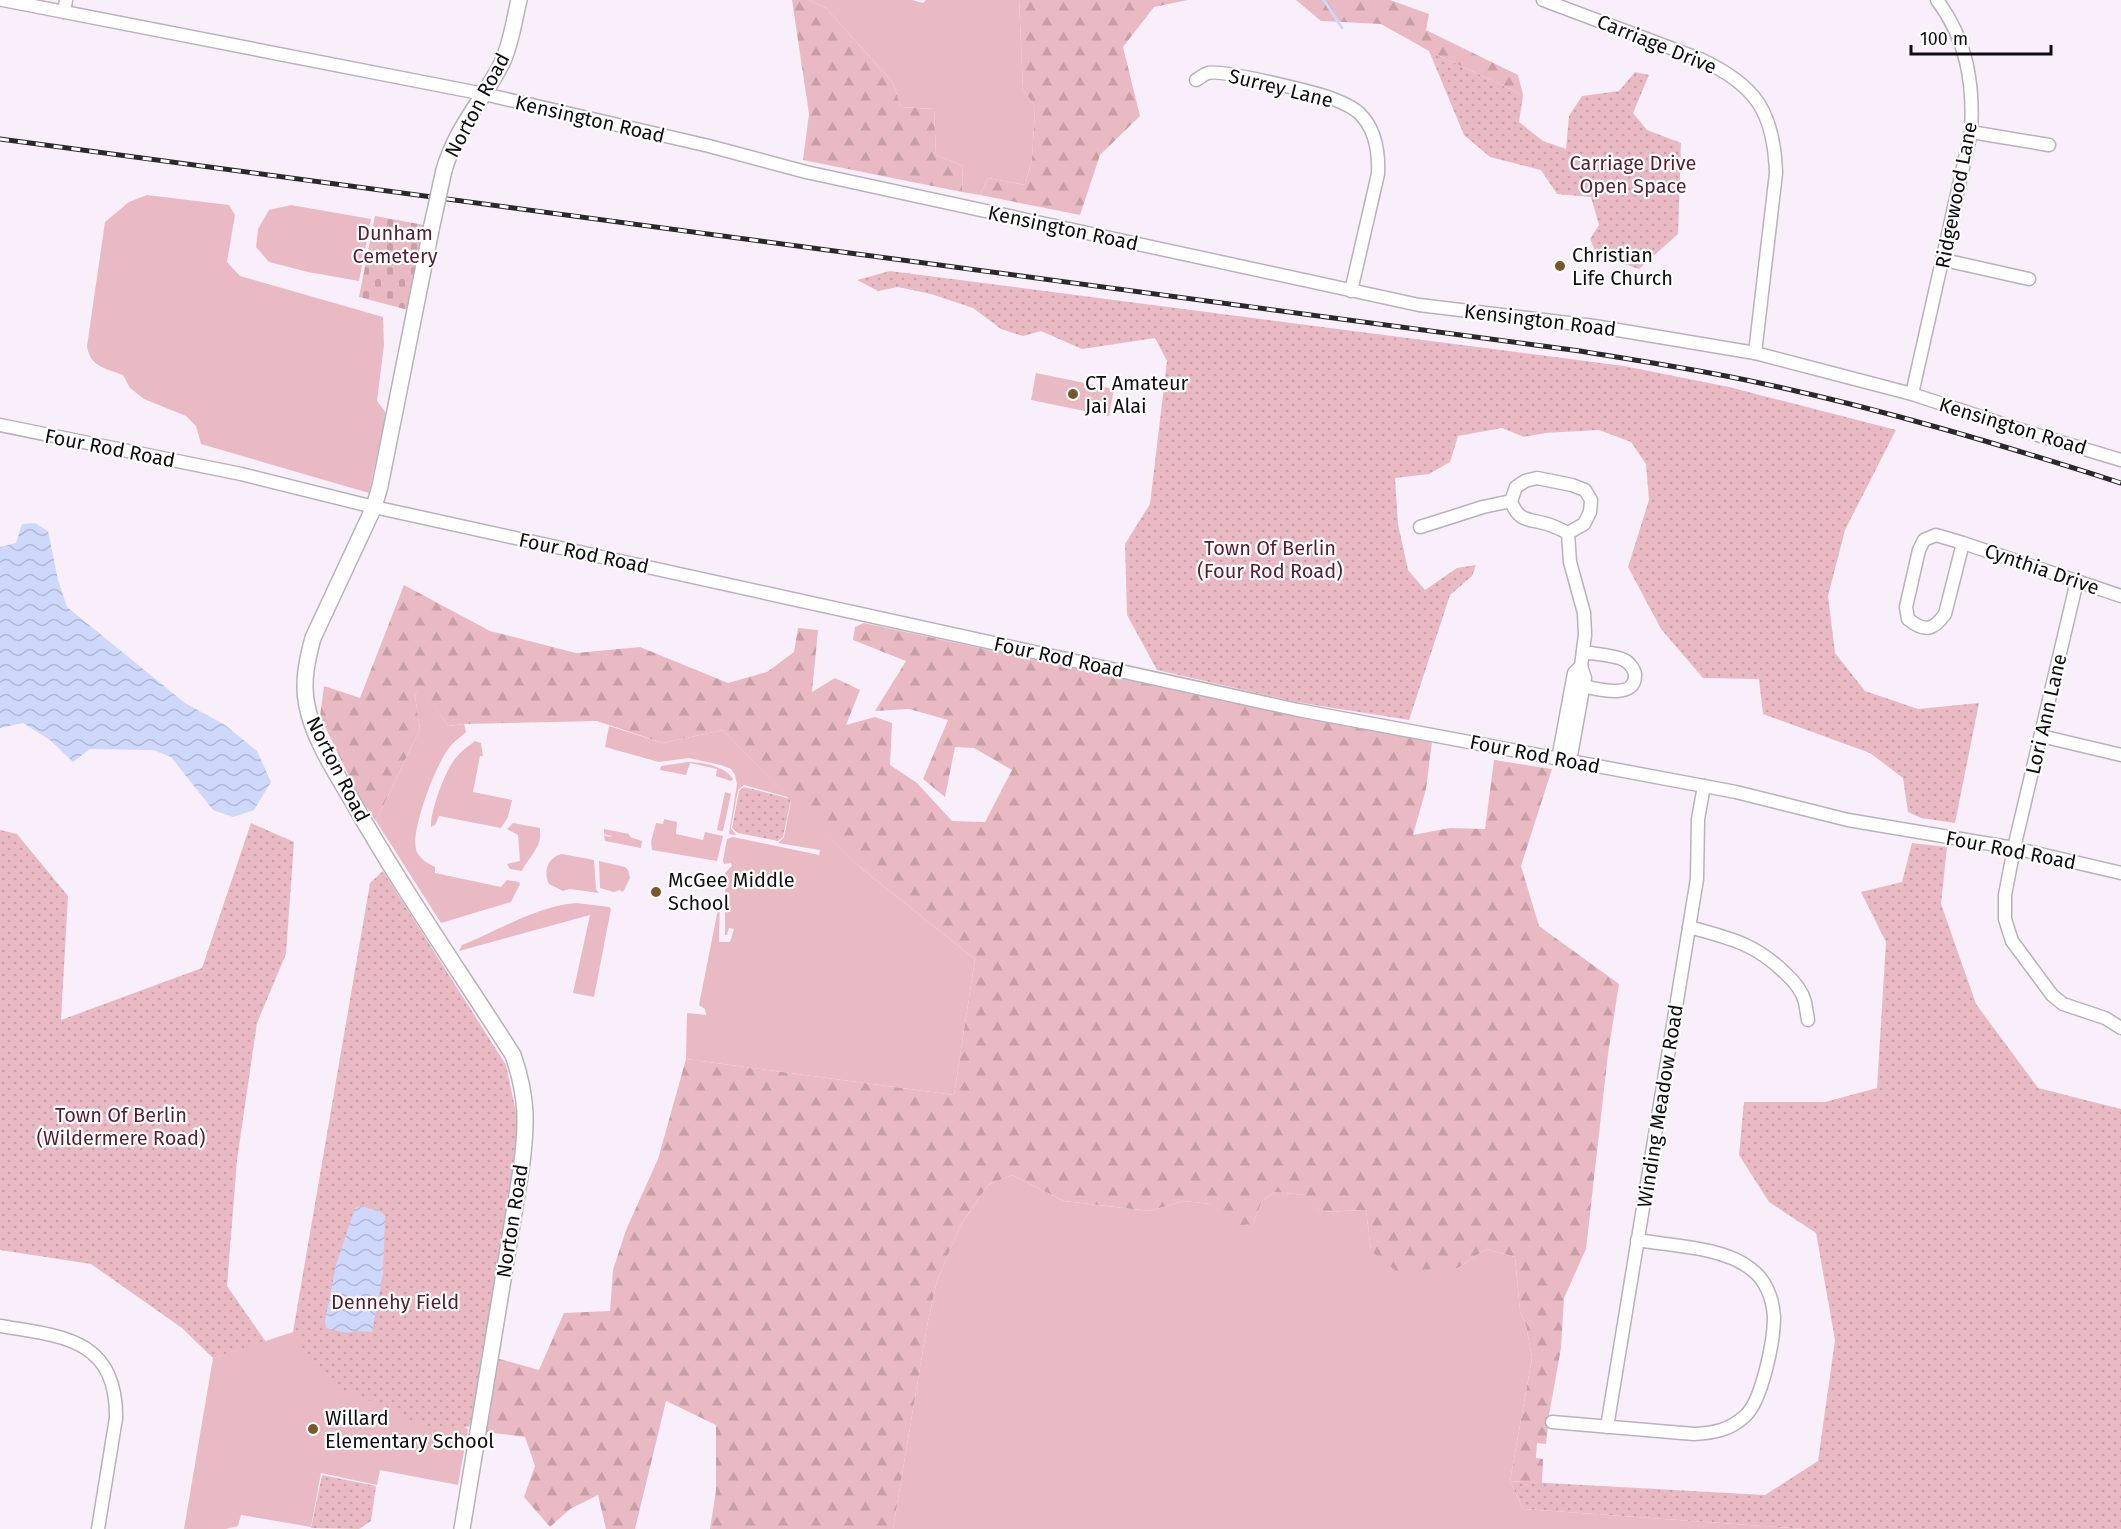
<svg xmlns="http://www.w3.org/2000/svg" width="2121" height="1529" font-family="'Fira Sans',sans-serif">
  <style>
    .grass { fill: #eabac4 }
    .forest { fill: url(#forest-firs) }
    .cemetery { fill: url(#cemetery-stones) }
    .park { fill: url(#park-dots) }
    .water { fill: url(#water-waves) }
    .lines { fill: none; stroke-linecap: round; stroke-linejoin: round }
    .stream { stroke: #ced8fb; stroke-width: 3 }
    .minor-casing { stroke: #b9b1bc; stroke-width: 15 }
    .major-casing { stroke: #b9b1bc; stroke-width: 18 }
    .minor { stroke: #fff; stroke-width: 12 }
    .major { stroke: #fff; stroke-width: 15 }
    .rail-casing { stroke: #2b282c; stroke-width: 5 }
    .rail { stroke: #fff; stroke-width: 3; stroke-dasharray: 9; stroke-linecap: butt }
    .major-bridge-casing { stroke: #b9b1bc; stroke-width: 18; stroke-linecap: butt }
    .major-bridge { stroke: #fff; stroke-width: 15 }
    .poi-dot { fill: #77582d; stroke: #fff; stroke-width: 2 }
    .labels { text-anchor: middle; stroke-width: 4.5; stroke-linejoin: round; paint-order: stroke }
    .street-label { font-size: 20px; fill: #0f0d10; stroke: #fff }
    .park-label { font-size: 20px; fill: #5a1c2f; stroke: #fff }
    .poi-label { font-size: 20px; fill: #0f0d10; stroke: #fff; text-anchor: start }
  </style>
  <defs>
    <pattern id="forest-firs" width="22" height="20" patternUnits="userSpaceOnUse" patternTransform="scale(1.5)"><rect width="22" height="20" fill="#eabac4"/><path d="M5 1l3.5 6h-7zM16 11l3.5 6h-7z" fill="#c89fa7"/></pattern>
    <pattern id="cemetery-stones" width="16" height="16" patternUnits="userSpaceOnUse" patternTransform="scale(1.5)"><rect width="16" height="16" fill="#eabac4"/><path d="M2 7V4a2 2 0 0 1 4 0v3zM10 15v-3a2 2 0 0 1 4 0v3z" fill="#c89fa7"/></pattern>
    <pattern id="park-dots" width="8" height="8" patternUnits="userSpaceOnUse" patternTransform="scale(1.5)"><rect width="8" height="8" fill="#eabac4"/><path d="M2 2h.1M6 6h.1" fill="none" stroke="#c89fa7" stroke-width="1.8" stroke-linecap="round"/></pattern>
    <pattern id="water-waves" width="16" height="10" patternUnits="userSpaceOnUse" patternTransform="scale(1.5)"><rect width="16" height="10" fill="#ced8fb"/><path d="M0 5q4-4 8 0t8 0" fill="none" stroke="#b0b8d6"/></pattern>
  </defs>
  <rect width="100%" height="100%" fill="#f8effa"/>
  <g class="grass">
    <polygon points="809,0 912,0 923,3 926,0 1019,0 1023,89 1035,107 1032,159 1025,185 988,178 980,195 962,192 963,166 936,155 934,109 901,107 893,83 826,8"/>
    <path d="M147,195l82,10 6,10 -8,47 13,14 143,41 1,28 -7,56 9,12 -17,80 -168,-49 -5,-18 -10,-10 -42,-17 -14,-11 -7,-13c-18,-7 -33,-8 -36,-29l18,-124 24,-20z"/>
    <polygon points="291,205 371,219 359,281 308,272 269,262 256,247 258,229 269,210"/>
    <polygon points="1036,373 1114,389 1109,416 1031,400"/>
    <path d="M420,684l28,42 16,-2 2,8c-5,5 -13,10 -17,16 -13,16 -38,81 -33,101 2,9 11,14 19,18v6l66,14 6,-7 12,2 1,2 -9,18 -70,21 -65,-102 44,-92 -5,-33z"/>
    <polygon points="609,726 663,743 723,730 786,795 862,869 975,959 954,1095 686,1059 687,1013 706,1015 705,1009 699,1005 720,899 719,942 730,942 734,929 729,928 727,935 725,935 725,873 732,866 731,863 724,864 723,861 727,839 733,837 819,855 820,850 778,843 784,837 791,801 787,797 744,785 738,790 731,828 736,835 729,834 737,784 735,775 731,769 721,765 689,758 659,762 605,747"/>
    <path d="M475,741l6,2 2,13h-3l-7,36 39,8 -4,17 -7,11 -62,-12 -4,9 -4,2c-1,-15 13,-53 23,-67 6,-8 13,-13 21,-19z"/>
    <path d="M688,762c14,0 37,4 45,17l-2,2 -15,-5 1,-7 -27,-6 -4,12 -26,-5 1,-4z"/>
    <polygon points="725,792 731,794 723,831 717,830"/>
    <polygon points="664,819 677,822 676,834 703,840 705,832 723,836 717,861 652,850 651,842 656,823 663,824"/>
    <path d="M513,823l27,5c0,4 0,7 0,10 -2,13 -14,23 -18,33l-12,-2 -3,-5 13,-3 -2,-26 -11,-6z"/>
    <polygon points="604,829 629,834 630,837 642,841 641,848 605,841 604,835 610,837 612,836 604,834"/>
    <path d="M562,854l32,6 2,29 3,4 -29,-4 -7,2 -14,-7c-6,-13 -1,-27 13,-30z"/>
    <polygon points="599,861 625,867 628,870 630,878 623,892 620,890 614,892 600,888"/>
    <path d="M577,903l32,4 2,2 -17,88 -21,-4 17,-78 -131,36 3,-6c38,-15 74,-39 115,-42z"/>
    <polygon points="1012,1175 1064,1201 1150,1211 1183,1201 1211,1204 1253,1224 1262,1201 1275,1192 1306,1195 1319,1212 1366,1210 1371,1250 1458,1268 1486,1249 1515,1257 1520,1311 1526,1325 1532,1358 1510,1481 1523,1509 1805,1529 893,1529 927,1326 937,1281 960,1226 988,1185"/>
    <polygon points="293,1332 468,1429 458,1485 380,1470 377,1485 321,1473 311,1527 241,1515 238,1526 226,1529 184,1529 213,1358"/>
  </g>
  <g class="forest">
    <polygon points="792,0 809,0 826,8 893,83 901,107 934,109 936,155 963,166 962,192 803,160 809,114"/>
    <polygon points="1019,0 1188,0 1154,7 1123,47 1140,116 1100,155 1080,215 980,195 988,178 1025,185 1032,159 1035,107 1023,89"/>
    <polygon points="1296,0 1390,0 1429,14 1426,30 1518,75 1523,95 1429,51 1381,24 1321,21"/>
    <polygon points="404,585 490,631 576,653 640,647 728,683 767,672 794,652 798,628 818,630 812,692 835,678 860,690 846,725 875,717 892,723 890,765 917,783 952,821 985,822 1012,770 974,748 955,747 945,797 923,779 948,720 909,709 875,711 906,661 853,640 855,627 864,623 1194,694 1432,741 1426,789 1413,835 1450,828 1485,829 1494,760 1552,769 1521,866 1539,926 1619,984 1608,1054 1586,1249 1564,1298 1561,1348 1549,1415 1546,1444 1537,1443 1536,1458 1543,1459 1542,1483 1510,1481 1532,1358 1526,1325 1520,1311 1515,1257 1486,1249 1458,1268 1396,1271 1371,1251 1366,1210 1319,1212 1305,1195 1275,1192 1262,1201 1253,1224 1232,1226 1211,1204 1183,1201 1150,1211 1064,1201 1012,1175 988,1185 960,1226 937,1281 927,1326 893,1529 710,1529 716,1491 716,1425 666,1401 635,1529 606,1529 598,1495 570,1509 550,1527 524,1497 535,1466 525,1437 486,1432 496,1358 539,1370 564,1313 610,1311 613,1270 626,1230 658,1159 686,1059 954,1095 975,959 862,869 799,809 723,730 663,743 597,721 464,724 448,726 420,685 415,696 420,729 376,821 358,795 320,716 324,686 360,698"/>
  </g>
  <polygon class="cemetery" points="375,216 424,225 408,310 359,297"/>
  <g class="park">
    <polygon points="1429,51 1523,95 1519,122 1543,141 1566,149 1569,116 1582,96 1619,91 1635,72 1649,75 1633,113 1647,130 1681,143 1678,234 1639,269 1597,255 1590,239 1599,225 1591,197 1557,194 1541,170 1490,157 1464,135"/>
    <polygon points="890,271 1624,366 1729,387 1896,430 1845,530 1828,596 1835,653 1865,691 1918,709 1979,703 1955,823 1921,818 1908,812 1903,778 1870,753 1763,714 1759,679 1703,678 1661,629 1628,567 1649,500 1646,464 1631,442 1599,430 1545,433 1524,437 1502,428 1458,436 1450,462 1429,474 1395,478 1398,524 1408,570 1425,590 1457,568 1476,565 1472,576 1450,595 1409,720 1296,702 1157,670 1127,615 1125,544 1150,504 1167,361 1155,338 1082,349 1041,331 1023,336 1001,329 973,308 931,294 898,287 878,291 857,280"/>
    <polygon points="744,787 791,799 783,837 778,841 738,833 732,828 739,791"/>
    <polygon points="251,823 294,842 286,954 257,1023 237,1160 227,1286 266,1342 213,1358 182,1328 91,1264 0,1250 0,830 17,834 68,896 61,1020 202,968"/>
    <polygon points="1912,843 1947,847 1941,904 1976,1004 2038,1088 2121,1109 2121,1529 1805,1529 1523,1509 1510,1481 1765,1495 1818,1461 1835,1340 1816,1233 1769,1202 1739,1155 1744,1102 1825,1102 1877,1088 1886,942 1861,892 1902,882"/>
    <polygon points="383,871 506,1065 519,1126 473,1426 431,1431 391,1409 345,1391 318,1372 293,1332 370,883"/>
    <polygon points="322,1475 376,1486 371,1521 359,1529 311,1528"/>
  </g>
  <g class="water">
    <polygon points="35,523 48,531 58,580 67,607 185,703 225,725 257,751 271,782 254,810 233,817 213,810 171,757 153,750 90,749 73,762 50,740 23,723 0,728 0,547 16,543 22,524"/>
    <polygon points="360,1206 380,1211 385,1216 383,1274 372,1332 356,1331 347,1333 326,1328 325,1321 336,1265 355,1208"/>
  </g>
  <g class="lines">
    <polyline class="stream" points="1324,0 1342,28"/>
    <defs>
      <g id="minor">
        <polyline points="3,0 484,94 709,146 806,172 1419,305 1594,326 1755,353 1912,394 2021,430 2121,460"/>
        <path d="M1543,0l157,59c56,26 74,53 76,114l-21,180"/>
        <polyline points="64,12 66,0"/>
        <path d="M1196,80c4,-2 8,-6 12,-7 13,-4 105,19 123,25 10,4 21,8 28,15 17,16 20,39 19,61l-27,117"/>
        <polyline points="1971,132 2049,145"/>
        <polyline points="1944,260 2029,279"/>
        <path d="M1912,394l59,-262c3,-48 -4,-92 -34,-132"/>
        <polyline points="0,425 241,474 374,507 1298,710 1736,792 1848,820 2014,848 2121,873"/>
        <polyline points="1420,527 1483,507 1511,501"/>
        <path d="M1568,533c-6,-3 -12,-6 -18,-8 -19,-7 -31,-1 -39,-24l5,-14 9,-6 12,-3 35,7 13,5 6,10 -1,12 -6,12 -16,9 2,29 14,51 1,22 -4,31"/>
        <path d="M1936,535l27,8 -18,71c-12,17 -21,18 -37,5l-2,-12 13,-57 5,-10z"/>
        <polyline points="1963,543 2121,596"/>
        <polyline points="2077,581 2014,848 2005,895 2005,919 2012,941 2052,995 2063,1004 2105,1018 2121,1028"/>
        <path d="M1583,652c11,2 32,3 41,8 5,2 11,10 11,15 1,25 -38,14 -52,11"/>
        <polyline points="2041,736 2121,755"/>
        <polyline points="1558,759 1574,673 1581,666 1585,678 1570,761"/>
        <path d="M1689,927c40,11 65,16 95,45 9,8 18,18 21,30 1,6 2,12 3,18"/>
        <path d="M0,1326c63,10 117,13 116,92l-18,111"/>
        <path d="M1552,1422l142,12c20,-1 36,-4 51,-18 17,-15 29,-75 29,-99 -1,-18 -8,-37 -23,-48 -27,-22 -79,-23 -114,-29"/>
        <polyline points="1607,1427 1697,879 1698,819 1704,786"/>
      </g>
      <g id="major">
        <path d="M444,170c13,-44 38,-68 58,-107 9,-19 12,-42 17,-63"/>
        <path d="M432,225l-52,261 -6,21 -61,131c-6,22 -11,45 -6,68 7,35 30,68 47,98 49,86 106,168 159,251 15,43 14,71 8,115l-59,359"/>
      </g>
    </defs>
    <use href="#minor" class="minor-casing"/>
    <use href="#major" class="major-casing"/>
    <use href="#minor" class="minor"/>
    <use href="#major" class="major"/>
    <defs>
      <path id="rail" d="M0,139l1580,212c60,10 121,19 180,32 122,26 242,62 361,100"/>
    </defs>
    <use href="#rail" class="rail-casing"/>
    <use href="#rail" class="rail"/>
    <defs>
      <polyline id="major-bridge" points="432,225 444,170"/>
    </defs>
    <use href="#major-bridge" class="major-bridge-casing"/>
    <use href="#major-bridge" class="major-bridge"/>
  </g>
  <g class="poi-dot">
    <circle cx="1560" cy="266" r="6"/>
    <circle cx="1073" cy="394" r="6"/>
    <circle cx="656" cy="892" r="6"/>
    <circle cx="313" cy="1429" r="6"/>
  </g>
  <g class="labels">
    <g class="street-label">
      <text transform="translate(1657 44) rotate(22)" y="7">Carriage Drive</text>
      <text transform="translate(1281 88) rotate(14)" y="7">Surrey Lane</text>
      <text transform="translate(477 105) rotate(-62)" y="7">Norton Road</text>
      <text transform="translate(590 119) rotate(13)" y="7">Kensington Road</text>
      <text transform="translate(1956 195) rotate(-79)" y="7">Ridgewood Lane</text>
      <text transform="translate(1063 228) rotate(12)" y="7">Kensington Road</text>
      <text transform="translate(1540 320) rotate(7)" y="7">Kensington Road</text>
      <text transform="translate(2013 426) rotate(17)" y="7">Kensington Road</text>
      <text transform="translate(110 448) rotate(11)" y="7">Four Rod Road</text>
      <text transform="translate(584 553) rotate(12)" y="7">Four Rod Road</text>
      <text transform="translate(2042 569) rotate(19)" y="7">Cynthia Drive</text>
      <text transform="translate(1059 657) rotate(12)" y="7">Four Rod Road</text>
      <text transform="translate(2046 714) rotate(-77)" y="7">Lori Ann Lane</text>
      <text transform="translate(1535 754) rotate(11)" y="7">Four Rod Road</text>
      <text transform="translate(338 769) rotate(63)" y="7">Norton Road</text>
      <text transform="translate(2011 850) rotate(11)" y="7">Four Rod Road</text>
      <text transform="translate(1660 1106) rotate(-81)" y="7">Winding Meadow Road</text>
      <text transform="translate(512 1221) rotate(-81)" y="7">Norton Road</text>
    </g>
    <g class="park-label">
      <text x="1633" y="170">Carriage Drive<tspan x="1633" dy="23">Open Space</tspan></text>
      <text x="395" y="240">Dunham<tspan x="395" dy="23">Cemetery</tspan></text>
      <text x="1270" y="555">Town Of Berlin<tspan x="1270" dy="23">(Four Rod Road)</tspan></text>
      <text x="121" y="1122">Town Of Berlin<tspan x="121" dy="23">(Wildermere Road)</tspan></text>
      <text x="395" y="1309">Dennehy Field</text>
    </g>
    <g class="poi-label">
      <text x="1572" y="262">Christian<tspan x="1572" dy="23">Life Church</tspan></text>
      <text x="1085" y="390">CT Amateur<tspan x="1085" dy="23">Jai Alai</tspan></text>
      <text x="668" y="887">McGee Middle<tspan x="668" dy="23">School</tspan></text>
      <text x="325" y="1425">Willard<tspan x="325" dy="23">Elementary School</tspan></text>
    </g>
  </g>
  <path d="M1911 45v9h140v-9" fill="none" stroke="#0f0d10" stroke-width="3"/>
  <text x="1920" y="45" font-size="18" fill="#0f0d10" stroke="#ffffff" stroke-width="4.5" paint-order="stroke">100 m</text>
</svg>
